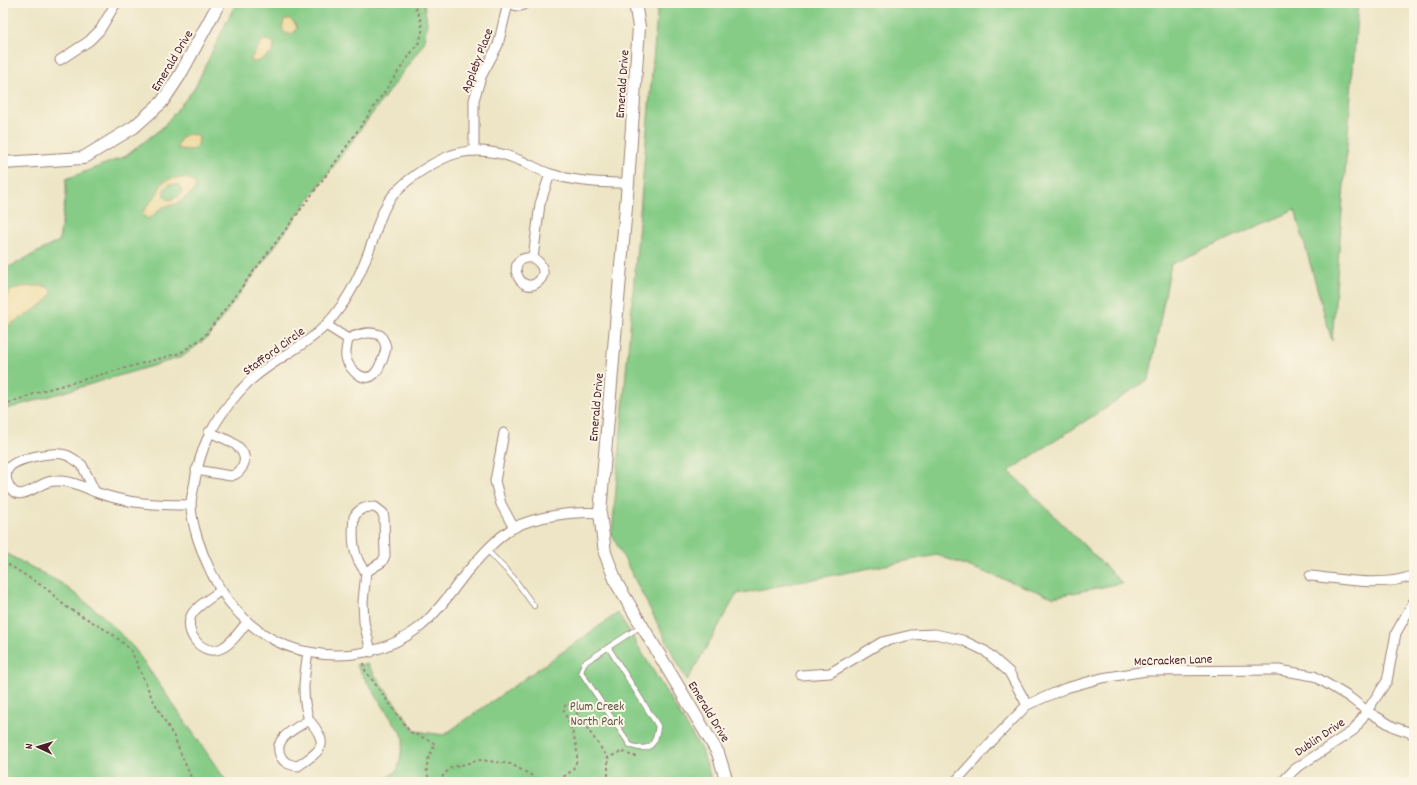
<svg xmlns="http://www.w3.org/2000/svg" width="1417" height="785" font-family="Dekko,sans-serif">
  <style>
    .green { fill: #86cc87; stroke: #687659 }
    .sand { fill: #eeda9e; stroke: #9c7c64; fill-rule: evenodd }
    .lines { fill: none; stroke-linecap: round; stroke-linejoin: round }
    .service-casing { stroke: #9c8278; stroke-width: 6 }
    .minor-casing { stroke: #9c8278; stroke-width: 11 }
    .tertiary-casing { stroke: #9c8278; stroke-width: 14 }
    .path { stroke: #9c8278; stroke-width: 2; stroke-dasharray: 3 3; stroke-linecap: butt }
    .service { stroke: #fff; stroke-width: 4.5 }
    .minor { stroke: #fff; stroke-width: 9 }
    .tertiary { stroke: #fff; stroke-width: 12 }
    .labels { text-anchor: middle; stroke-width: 4; stroke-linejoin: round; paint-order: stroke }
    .street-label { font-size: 13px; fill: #4a1f2b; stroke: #fcf5e5 }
    .park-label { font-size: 13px; fill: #5c5347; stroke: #fcf5e5 }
  </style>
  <rect width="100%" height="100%" fill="#fcf5e5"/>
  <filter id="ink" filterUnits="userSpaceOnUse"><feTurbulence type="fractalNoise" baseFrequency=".025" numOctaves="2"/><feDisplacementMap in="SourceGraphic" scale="8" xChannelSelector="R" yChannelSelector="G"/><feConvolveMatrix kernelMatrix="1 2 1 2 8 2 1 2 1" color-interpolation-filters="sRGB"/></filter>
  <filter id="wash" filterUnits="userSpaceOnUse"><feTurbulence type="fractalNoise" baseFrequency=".012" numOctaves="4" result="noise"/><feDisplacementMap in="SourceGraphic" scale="16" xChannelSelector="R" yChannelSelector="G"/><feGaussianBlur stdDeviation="0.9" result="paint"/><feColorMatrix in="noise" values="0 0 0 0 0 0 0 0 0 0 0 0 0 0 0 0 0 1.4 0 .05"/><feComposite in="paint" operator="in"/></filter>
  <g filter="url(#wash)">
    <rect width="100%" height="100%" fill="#ede5c5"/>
    <g class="green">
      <polygon points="236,3 424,3 427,22 424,43 208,337 182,357 3,410 3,270 59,241 66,195 66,179 126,156 162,128 194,89"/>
      <polygon points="658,3 1358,3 1332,341 1295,210 1171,264 1149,379 1009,471 1122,583 1053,597 937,555 737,594 687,681 612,535"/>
      <polygon points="3,552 61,583 102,615 134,648 227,782 3,782"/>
      <polygon points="618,613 702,751 712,782 380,782 398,770 404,738 356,665 367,664 415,731 444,735"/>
    </g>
    <g class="sand">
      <polygon points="287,19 290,19 296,25 297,28 293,34 287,34 284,32 282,28 284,20"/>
      <path d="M269,40l5,5 -1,7c-4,4 -16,11 -21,10l-1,-3 11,-18z"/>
      <polygon points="188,134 196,135 199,137 198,145 193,150 179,149 177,146 181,138"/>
      <path d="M175,178c9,0 17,-1 21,8l-3,6 -4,3 -13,9 -13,3 -15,12 -6,-5c4,-7 8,-11 12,-16 9,-11 3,-17 21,-20zM170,184l9,1 3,6 -2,5 -11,4c-8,-3 -6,-13 1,-16z"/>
      <path d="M36,286c7,0 12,-1 16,6 -4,14 -37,28 -49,37 0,-15 -3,-36 14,-41 6,-2 13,-1 19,-2z"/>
    </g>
  </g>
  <g filter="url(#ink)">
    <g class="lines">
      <defs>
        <g id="service">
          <polyline points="487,550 513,577 534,606"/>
          <path d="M608,647l50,79c-2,19 -9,27 -28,19l-49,-73 3,-9 57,-37"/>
        </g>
        <g id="minor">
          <path d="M511,3c5,4 11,4 16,0"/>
          <polyline points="60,60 89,41 100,30 116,3"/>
          <polyline points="474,151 474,100 481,77 498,45 508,3"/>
          <path d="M533,258c9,5 14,15 6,23 -19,18 -37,-27 -6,-23l7,-54 10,-30"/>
          <path d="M326,325l22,14c-1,7 -3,13 -2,19 3,12 20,28 30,14 3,-3 4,-8 6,-11 5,-13 6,-15 -2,-26 -11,-5 -22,-1 -32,4"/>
          <polyline points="504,433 495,481 501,504 514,528"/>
          <path d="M196,470l35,6c7,-2 11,-6 13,-13 4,-18 -22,-25 -35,-31"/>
          <path d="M95,492c-11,-5 -25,-12 -38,-11 -3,0 -6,0 -9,1 -14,4 -32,25 -41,-1 -1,-3 -1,-9 1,-12 6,-11 47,-18 58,-14 6,2 11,6 16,10l13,27c33,12 62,13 96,13"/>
          <path d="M600,513c-24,-2 -65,3 -87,15 -18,11 -33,29 -47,45 -14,18 -28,39 -46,54 -32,25 -73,33 -112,25 -45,-9 -78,-40 -97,-80 -9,-18 -20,-48 -20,-68 0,-6 2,-12 3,-18 6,-40 19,-64 45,-94 4,-4 8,-9 13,-13 30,-26 63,-35 87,-70 16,-21 25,-45 34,-69 4,-13 8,-27 15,-38 13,-20 40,-37 61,-46 22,-9 49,-5 70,4 11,4 21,11 32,14 25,8 51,9 77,9"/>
          <path d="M366,572c-14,-15 -14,-35 -12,-55 5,-9 11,-10 21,-10l8,6 1,5 1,38 -3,6 -16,10 -3,30 1,20 7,30"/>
          <path d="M1310,576c32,3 74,12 104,-1"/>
          <path d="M220,591c-8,6 -23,15 -28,23 -10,18 11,44 30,34 10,-5 18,-17 25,-26"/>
          <path d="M308,652c-4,26 -7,43 1,68 -13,8 -38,19 -28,37 4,7 10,8 17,9 23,-16 33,-20 11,-46"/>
          <polyline points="801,675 830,673 882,642 911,635 935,634 962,640 985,651 1009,672 1027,705"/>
          <polyline points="955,782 993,740 1027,705 1066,688 1102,678 1146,671 1279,670 1314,676 1349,697 1367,711 1394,727 1414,734"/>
          <polyline points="1282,782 1295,769 1354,730 1387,681 1396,633 1414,601"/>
        </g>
        <g id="tertiary">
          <polyline points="635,3 639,27 628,183 600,513 605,553 617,584 718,753 727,782"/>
          <polyline points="3,163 83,158 134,127 162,102 180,75 219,3"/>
        </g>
      </defs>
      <use href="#service" class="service-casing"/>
      <use href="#minor" class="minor-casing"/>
      <use href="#tertiary" class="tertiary-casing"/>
      <g class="path">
        <path d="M3,405l42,-15 135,-37 24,-16c44,-59 90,-117 133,-177 28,-39 54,-79 82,-118 7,-16 1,-24 -6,-39"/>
        <polyline points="3,561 47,589 65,606 111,633 131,650 152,698 174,737 193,782"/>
        <path d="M364,663l1,7 45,62 21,9 4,3c-6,12 -13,25 -4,38"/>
        <polyline points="438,782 450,768 480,760 511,764 543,782"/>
        <path d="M553,782h3c5,-4 11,-7 15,-11 15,-15 -2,-46 -8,-63l5,-5 5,5 35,50 14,-7 10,5h4"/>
        <polyline points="608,782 608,758"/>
      </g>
      <use href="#service" class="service"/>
      <use href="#minor" class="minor"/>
      <use href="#tertiary" class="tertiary"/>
    </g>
  </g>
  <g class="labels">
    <g class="street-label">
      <text transform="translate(171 60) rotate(-59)" y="5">Emerald Drive</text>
      <text transform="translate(476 60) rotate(-69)" y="5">Appleby Place</text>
      <text transform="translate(621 84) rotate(-86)" y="5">Emerald Drive</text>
      <text transform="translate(273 350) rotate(-36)" y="5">Stafford Circle</text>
      <text transform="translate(595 407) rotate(-85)" y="5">Emerald Drive</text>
      <text transform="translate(1173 659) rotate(-2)" y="5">McCracken Lane</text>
      <text transform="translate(710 711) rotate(59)" y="5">Emerald Drive</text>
      <text transform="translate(1319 736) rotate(-34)" y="5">Dublin Drive</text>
    </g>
    <g class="park-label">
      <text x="597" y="710">Plum Creek<tspan x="597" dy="15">North Park</tspan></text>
    </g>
  </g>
  <rect width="1417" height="785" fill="none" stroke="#fcf5e5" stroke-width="16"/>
  <g transform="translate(38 747) rotate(274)" stroke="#fcf5e5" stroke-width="3" paint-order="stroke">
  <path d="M0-3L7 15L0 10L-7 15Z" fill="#4a1f2b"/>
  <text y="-6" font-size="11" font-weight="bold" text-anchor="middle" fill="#4a1f2b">N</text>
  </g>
</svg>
